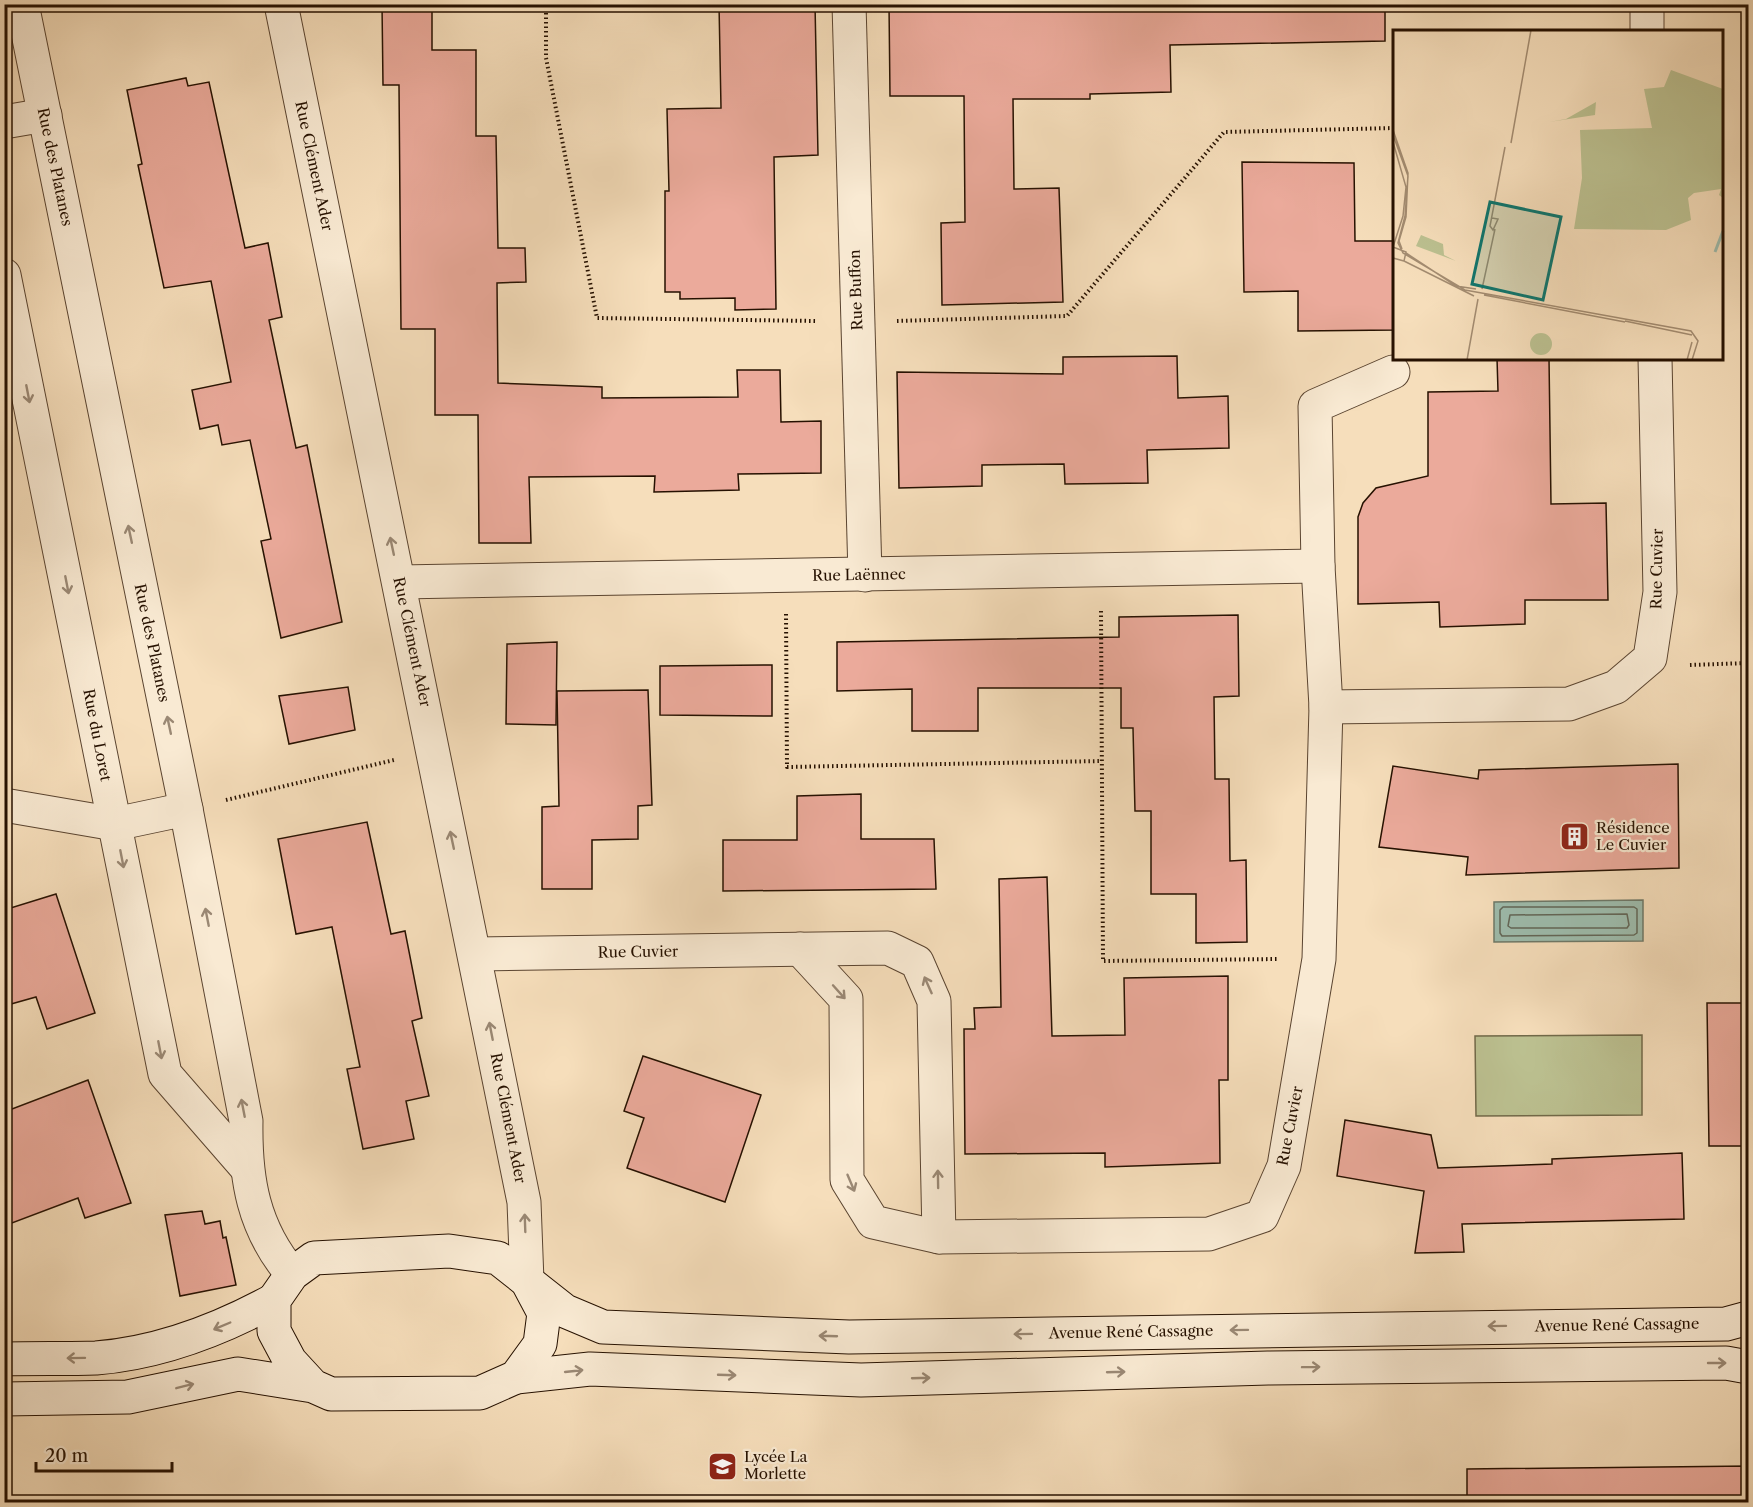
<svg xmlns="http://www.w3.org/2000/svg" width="1753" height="1507" font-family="'Libre Caslon Text',serif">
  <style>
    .green { fill: #bcc191; stroke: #716949; stroke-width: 1.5 }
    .water { fill: #9dbcad; stroke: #6d7868; stroke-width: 1.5 }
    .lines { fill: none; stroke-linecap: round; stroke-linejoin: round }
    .shore { stroke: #626657; stroke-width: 1.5 }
    .building { fill: #ebaa9b; stroke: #261101; stroke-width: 1.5 }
    .street-casing { stroke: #5a4430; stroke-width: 35 }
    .secondary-casing { stroke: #261101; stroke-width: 35 }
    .path { stroke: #261101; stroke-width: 4; stroke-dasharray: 1.5 3; stroke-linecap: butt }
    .street { stroke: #f9ead3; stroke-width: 33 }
    .secondary { stroke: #f9ead3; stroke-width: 33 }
    .oneway { stroke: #9a8874 }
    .labels { text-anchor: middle; stroke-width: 4.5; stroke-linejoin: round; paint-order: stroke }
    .street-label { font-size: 15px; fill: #261101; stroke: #f9ead3 }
    .poi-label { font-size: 15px; fill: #261101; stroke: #f9ead3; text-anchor: start }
    .inset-river { fill: none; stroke: #9dbcad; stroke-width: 3 }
    .inset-road { fill: none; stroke: #a38c71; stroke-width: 1.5 }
    .view { fill: #0f766e; fill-opacity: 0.15; stroke: #0f766e; stroke-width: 3 }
    .inset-edge { fill: none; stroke: #261101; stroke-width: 3 }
  </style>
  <rect width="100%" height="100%" fill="#f6debb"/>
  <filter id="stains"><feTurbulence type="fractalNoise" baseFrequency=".00333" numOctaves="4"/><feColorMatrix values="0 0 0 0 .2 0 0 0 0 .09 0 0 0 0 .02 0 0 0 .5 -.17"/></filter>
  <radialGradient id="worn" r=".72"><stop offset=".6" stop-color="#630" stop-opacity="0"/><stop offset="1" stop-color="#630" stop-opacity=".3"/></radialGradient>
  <polygon class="green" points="1642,1035 1642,1115 1476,1116 1475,1036"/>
  <polygon class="water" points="1643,900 1643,941 1494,942 1494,902"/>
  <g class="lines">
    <g class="shore">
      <polygon points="1503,907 1634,907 1637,909 1637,933 1634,935 1502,936 1500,933 1500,910"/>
      <polygon points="1627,914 1629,925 1627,928 1511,928 1508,926 1510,915"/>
    </g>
  </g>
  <g class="building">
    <polygon points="382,4 432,4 432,50 476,50 476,136 496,136 498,248 525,248 526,282 497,283 498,383 602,387 602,398 738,397 737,370 780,370 781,422 821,421 821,473 738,474 739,490 654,492 655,476 529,477 531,543 479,543 478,415 435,415 435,329 401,329 399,85 383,85"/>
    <polygon points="719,4 815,4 818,155 774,157 776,309 735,310 735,298 680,299 680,292 665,292 665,191 669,191 667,109 721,108"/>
    <polygon points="889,4 1385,4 1385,41 1170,45 1171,92 1090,94 1090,99 1013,99 1014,189 1059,188 1063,302 942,305 941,223 965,222 964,96 890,96"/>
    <polygon points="186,78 188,86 209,82 245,248 268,243 282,317 269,320 296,448 307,445 342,622 281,638 261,541 271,539 250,440 222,445 218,425 200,429 192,390 231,382 211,281 164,288 138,165 142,164 127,90"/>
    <polygon points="1242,162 1354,163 1355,241 1395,241 1395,330 1298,331 1298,291 1244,292"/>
    <polygon points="1177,356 1178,398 1228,396 1229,448 1147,450 1148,483 1065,484 1064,464 982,465 982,486 899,488 897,372 1063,374 1063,357"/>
    <polygon points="1497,358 1549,358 1551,504 1606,503 1608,600 1525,600 1525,624 1440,627 1439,602 1358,604 1358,517 1363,503 1376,488 1428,476 1428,392 1498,391"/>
    <polygon points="1238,615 1239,696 1214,697 1215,779 1229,779 1230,861 1246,860 1247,942 1196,943 1196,894 1151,894 1151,811 1135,811 1133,728 1121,728 1121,688 978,688 978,731 912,731 912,689 837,691 837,642 1119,637 1119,617"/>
    <polygon points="557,642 556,725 506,724 507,644"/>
    <polygon points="772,665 772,716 660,715 660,666"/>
    <polygon points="348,687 355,730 289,744 279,696"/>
    <polygon points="648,690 652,805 638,806 638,839 592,840 592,889 542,889 542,807 559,806 557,691"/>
    <polygon points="1678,764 1679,868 1466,875 1468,857 1379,847 1393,766 1478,779 1479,770"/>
    <polygon points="861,794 861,839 934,839 936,889 723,891 723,840 797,840 797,796"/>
    <polygon points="367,822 391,934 405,931 422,1018 412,1021 429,1096 406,1101 414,1139 363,1149 347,1069 360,1067 332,927 296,934 278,839"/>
    <polygon points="1047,877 1052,1036 1125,1035 1124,978 1228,976 1228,1080 1219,1080 1220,1163 1105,1167 1105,1153 965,1154 964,1029 975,1029 974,1008 1001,1007 999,879"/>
    <polygon points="56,894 95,1013 47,1029 36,997 4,1006 4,910"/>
    <polygon points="1707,1003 1749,1003 1749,1146 1709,1146"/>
    <polygon points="643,1056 761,1095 725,1202 627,1168 644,1118 624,1111"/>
    <polygon points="88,1080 131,1203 85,1218 78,1198 4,1226 4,1112"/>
    <polygon points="1345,1120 1431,1135 1438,1168 1552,1164 1552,1159 1682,1153 1684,1219 1462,1224 1464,1252 1415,1253 1424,1191 1337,1176"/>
    <polygon points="202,1211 205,1224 220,1221 223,1238 226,1237 236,1285 180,1296 165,1215"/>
    <polygon points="1749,1466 1749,1503 1467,1503 1467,1469"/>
  </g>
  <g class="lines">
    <defs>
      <g id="street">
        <path d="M22,4l164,805 60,312c-1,58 7,107 46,153"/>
        <polyline points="281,4 524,1202 527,1281"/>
        <polyline points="849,4 865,575"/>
        <polyline points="1647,4 1647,32"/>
        <polyline points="4,122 45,115"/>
        <polyline points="4,275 165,1074 245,1166"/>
        <polyline points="400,582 1318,566"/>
        <polyline points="1326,707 1569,704 1616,687 1650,658 1660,592 1655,358"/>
        <polyline points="4,805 115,824 186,809"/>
        <polyline points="800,949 846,999 847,1180 873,1222 939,1237 1209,1234 1262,1216 1284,1166 1319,959 1326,707 1318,566 1315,406 1393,372"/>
        <polyline points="476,954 888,948 917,962 934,1001 939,1237"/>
      </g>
      <g id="secondary">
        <polyline points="527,1281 565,1311 603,1327 849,1337 1726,1324 1748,1318"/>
        <path d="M4,1359c31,-1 62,0 92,-1 63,-5 123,-28 178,-58"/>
        <polyline points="516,1377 590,1369 861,1380 1268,1368 1726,1363 1748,1367"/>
        <polyline points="4,1399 128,1397 238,1374 313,1386 331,1394 480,1393 516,1377 540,1344 544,1313 527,1281 498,1258 449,1251 314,1258 292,1274 274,1300 274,1331 290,1361 313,1386"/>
      </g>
    </defs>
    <use href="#street" class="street-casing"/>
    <use href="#secondary" class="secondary-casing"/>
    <g class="path">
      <polyline points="546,4 546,58 597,318 817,321"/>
      <polyline points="897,321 1067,316 1224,132 1394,128"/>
      <polyline points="1101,611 1103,961 1277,959"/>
      <polyline points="786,614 787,767 1102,761"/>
      <polyline points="1690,665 1748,663"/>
      <polyline points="226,800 394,760"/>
    </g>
    <use href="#street" class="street"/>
    <use href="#secondary" class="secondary"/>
  </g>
  <defs><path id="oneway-shaft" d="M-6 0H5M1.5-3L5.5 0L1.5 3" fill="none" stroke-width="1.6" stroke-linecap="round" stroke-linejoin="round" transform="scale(1.5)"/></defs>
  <g class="oneway">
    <use href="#oneway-shaft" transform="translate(28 394) rotate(79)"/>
    <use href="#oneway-shaft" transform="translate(130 534) rotate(-102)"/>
    <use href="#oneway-shaft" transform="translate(392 546) rotate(-102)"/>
    <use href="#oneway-shaft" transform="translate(67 585) rotate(79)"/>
    <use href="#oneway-shaft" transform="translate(169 725) rotate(-102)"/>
    <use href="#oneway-shaft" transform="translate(452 840) rotate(-102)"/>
    <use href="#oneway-shaft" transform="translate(122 859) rotate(79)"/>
    <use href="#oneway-shaft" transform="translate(207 917) rotate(-101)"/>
    <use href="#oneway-shaft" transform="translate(928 985) rotate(-114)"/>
    <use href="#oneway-shaft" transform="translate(839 992) rotate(48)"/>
    <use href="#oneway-shaft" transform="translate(491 1031) rotate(-101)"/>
    <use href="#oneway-shaft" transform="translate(160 1050) rotate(79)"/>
    <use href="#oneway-shaft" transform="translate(243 1108) rotate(-101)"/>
    <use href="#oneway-shaft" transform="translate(938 1179) rotate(-91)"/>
    <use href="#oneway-shaft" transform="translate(851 1183) rotate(67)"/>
    <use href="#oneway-shaft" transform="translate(525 1223) rotate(-92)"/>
    <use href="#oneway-shaft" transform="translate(222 1326) rotate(157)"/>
    <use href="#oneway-shaft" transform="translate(1497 1326) rotate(179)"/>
    <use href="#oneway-shaft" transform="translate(1239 1330) rotate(179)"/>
    <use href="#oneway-shaft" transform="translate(1023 1334) rotate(179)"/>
    <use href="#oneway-shaft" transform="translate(828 1336) rotate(-178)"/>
    <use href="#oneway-shaft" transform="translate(76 1358) rotate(179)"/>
    <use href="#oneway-shaft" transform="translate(1717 1363)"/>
    <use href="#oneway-shaft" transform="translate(1311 1367) rotate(-1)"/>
    <use href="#oneway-shaft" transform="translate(574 1371) rotate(-6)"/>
    <use href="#oneway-shaft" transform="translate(1116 1372) rotate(-2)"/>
    <use href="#oneway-shaft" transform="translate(727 1375) rotate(2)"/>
    <use href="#oneway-shaft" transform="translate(921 1378) rotate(-2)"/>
    <use href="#oneway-shaft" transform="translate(185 1386) rotate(-14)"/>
  </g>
  <defs>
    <symbol id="building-square" viewBox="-11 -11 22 22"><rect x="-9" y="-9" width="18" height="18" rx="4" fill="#8f2418" stroke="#f9ead3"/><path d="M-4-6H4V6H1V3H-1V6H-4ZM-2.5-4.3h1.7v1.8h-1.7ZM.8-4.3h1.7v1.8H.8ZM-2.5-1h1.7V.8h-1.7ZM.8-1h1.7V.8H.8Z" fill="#fff"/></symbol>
    <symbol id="school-square" viewBox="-11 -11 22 22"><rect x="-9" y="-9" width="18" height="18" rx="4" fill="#8f2418" stroke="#f9ead3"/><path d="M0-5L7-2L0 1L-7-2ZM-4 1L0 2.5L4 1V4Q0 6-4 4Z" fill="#fff"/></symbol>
  </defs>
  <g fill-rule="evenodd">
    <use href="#building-square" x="1558" y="820" width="33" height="33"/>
    <use href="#school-square" x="706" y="1450" width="33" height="33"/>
  </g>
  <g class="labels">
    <g class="street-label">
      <text transform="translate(314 166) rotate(78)" y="5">Rue Clément Ader</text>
      <text transform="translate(55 167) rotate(78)" y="5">Rue des Platanes</text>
      <text transform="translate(856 290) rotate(-92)" y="5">Rue Buffon</text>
      <text transform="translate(1657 569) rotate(-89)" y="5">Rue Cuvier</text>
      <text transform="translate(859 575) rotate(-1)" y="5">Rue Laënnec</text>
      <text transform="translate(412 642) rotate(78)" y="5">Rue Clément Ader</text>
      <text transform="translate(152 643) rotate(78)" y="5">Rue des Platanes</text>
      <text transform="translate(97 735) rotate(79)" y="5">Rue du Loret</text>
      <text transform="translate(638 952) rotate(-1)" y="5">Rue Cuvier</text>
      <text transform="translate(508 1118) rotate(79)" y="5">Rue Clément Ader</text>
      <text transform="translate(1290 1126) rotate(-79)" y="5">Rue Cuvier</text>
      <text transform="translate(1617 1325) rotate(-1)" y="5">Avenue René Cassagne</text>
      <text transform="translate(1131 1332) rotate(-1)" y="5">Avenue René Cassagne</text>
    </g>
    <g class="poi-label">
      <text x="1596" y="833">Résidence<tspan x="1596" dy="17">Le Cuvier</tspan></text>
      <text x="744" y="1462">Lycée La<tspan x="744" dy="17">Morlette</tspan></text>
    </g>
  </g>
  <g transform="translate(1393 30)">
    <rect width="330" height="330" fill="#f6debb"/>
    <path d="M278,40l52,19v109l-4,-3 2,-6 -27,4 -6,5 3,22 -25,10 -92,-1 8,-51 -2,-48 72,-2 -8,-39 20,-2zM203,72l-1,13 -46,7 17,-3zM28,205l22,9 1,11 12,6 -40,-15zM137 314a11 11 0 1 1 22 0a11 11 0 1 1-22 0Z" fill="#bcc191"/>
    <path class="inset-river" d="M322,222l8,-21"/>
    <path class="inset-road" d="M0,100l15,43 -2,44 -7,24 3,8M0,105l15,41 -3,40 -7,27 5,10 62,37 226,41 7,10 -6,19M0,112l13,45 -3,29 -10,31M118,113l20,-113M99,188l6,1 -5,11 -3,-4 15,-79M0,217l13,5 -2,9 -11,-3M13,223l50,33 20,3M11,231l70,35M89,259l13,-60M91,265l141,27M232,291l67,14M74,330l11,-61M294,330l5,-18"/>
    <path class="view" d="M97,172l71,15 -18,83 -71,-16z"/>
    <rect width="330" height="330" class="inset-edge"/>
  </g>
  <rect width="1753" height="1507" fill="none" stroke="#f6debb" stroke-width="24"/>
  <rect x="6" y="6" width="1741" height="1495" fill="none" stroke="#261101" stroke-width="3"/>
  <rect x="12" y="12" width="1729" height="1483" fill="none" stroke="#261101" stroke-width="1.5"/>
  <path d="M36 1462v9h136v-9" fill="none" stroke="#261101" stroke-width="3"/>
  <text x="45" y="1462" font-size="18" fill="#261101" stroke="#f9ead3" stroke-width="4.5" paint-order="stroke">20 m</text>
  <rect width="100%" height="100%" filter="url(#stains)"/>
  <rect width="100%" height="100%" fill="url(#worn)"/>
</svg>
